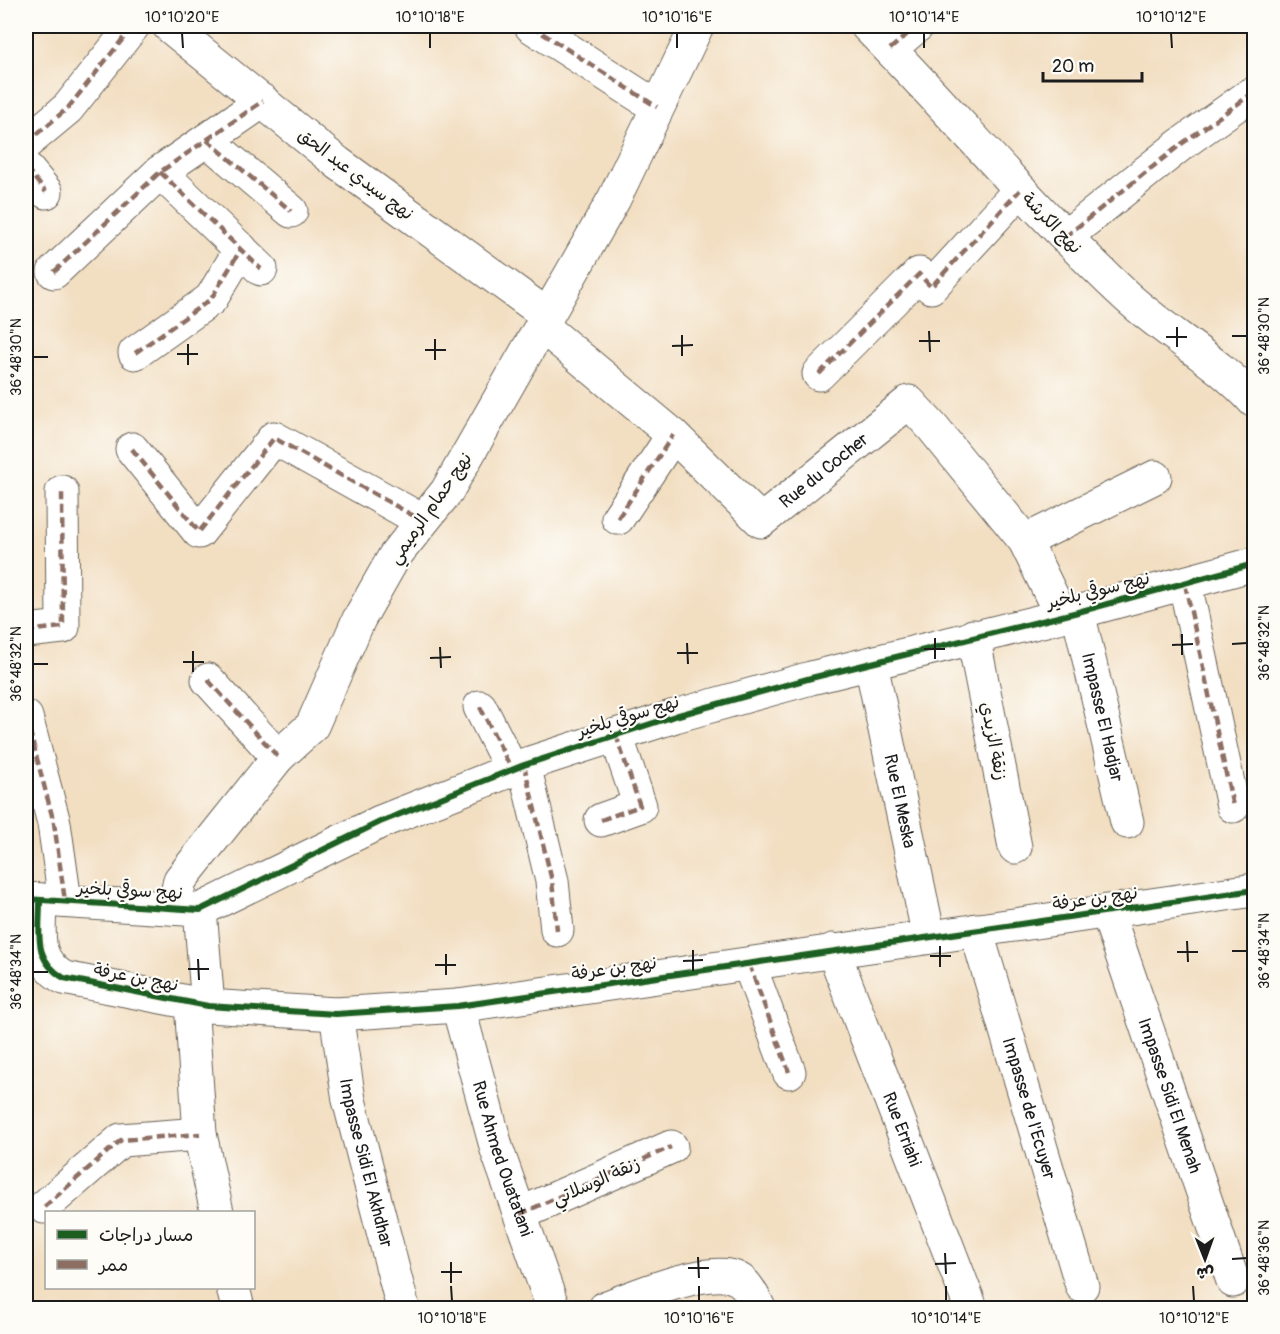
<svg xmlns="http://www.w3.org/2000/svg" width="1280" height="1334" font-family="Pangolin,'Playpen Sans Arabic',sans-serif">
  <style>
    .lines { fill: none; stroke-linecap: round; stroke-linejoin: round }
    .street-casing { stroke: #676056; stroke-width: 35 }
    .street { stroke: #fff; stroke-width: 33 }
    .quiet { stroke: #8d6e63; stroke-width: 4.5; stroke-dasharray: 9 4.5; stroke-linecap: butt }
    .cycleway-casing { stroke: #fdfcf7; stroke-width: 10 }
    .cycleway { stroke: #1b5e20; stroke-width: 6 }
    .ticks { fill: none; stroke: #1c1c1c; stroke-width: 2 }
    .labels { text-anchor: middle; stroke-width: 4.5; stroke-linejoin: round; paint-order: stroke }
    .street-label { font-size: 18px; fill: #1c1c1c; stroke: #fdfcf7 }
    .neatline { fill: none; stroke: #1c1c1c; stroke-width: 2 }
    .ticks-label { font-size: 15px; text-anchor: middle; fill: #1c1c1c }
  </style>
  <rect width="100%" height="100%" fill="#fdfcf7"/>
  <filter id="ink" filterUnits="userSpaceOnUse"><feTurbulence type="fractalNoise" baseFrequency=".0167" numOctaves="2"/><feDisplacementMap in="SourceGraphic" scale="12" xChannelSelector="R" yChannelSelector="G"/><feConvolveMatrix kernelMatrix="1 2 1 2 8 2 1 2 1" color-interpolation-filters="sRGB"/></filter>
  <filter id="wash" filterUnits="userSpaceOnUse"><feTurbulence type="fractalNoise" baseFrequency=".008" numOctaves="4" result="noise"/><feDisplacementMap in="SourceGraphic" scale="24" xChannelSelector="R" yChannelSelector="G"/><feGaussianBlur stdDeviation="1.35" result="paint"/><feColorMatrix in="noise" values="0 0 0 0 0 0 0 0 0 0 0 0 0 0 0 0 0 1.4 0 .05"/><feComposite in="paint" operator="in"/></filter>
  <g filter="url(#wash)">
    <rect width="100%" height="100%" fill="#f2dec1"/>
  </g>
  <g filter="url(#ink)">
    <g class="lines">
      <defs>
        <g id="street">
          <polyline points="169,26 338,163 547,315"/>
          <polyline points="531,26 657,107"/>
          <path d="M867,26c87,88 167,184 258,269 41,38 92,65 129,106"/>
          <polyline points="890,49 917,26"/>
          <polyline points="207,140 291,211"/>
          <polyline points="26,143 68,108 133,26"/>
          <polyline points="26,168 46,192"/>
          <polyline points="160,172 261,269"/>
          <polyline points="1065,237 1180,145 1250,95"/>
          <polyline points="54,272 160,172 263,101"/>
          <path id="s1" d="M542,326l131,109 88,86 148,-119 24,26 92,113 36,74"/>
          <polyline points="135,353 211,299 241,249"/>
          <polyline points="819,374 919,274 931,287 1020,190"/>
          <polyline points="132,449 199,532 274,438 421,520"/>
          <polyline points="618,518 673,435"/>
          <polyline points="1025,541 1155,477"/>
          <polyline points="1185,584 1233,806"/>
          <path id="s2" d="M1078,612l49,210"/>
          <polyline points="26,631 63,627 62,492"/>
          <polyline points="973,636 1015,847"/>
          <path id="s3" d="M871,664l58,273"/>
          <polyline points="208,680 278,757"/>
          <polyline points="480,707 512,770"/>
          <polyline points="26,717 54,823 65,901"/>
          <polyline points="524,765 552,881 557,930"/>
          <polyline points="601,820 640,806 616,735"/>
          <polyline points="26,899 200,910 380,822 524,765 675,716 811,678 1078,612 1254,564"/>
          <path d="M40,900c0,33 -8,59 24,78l144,28 128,8 122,-8 796,-116"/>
          <polyline points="174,908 180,880 278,757 312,726 359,619 394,557 447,491 614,199 697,26"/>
          <polyline points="200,910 208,1006"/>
          <path id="s4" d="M1107,911l126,370"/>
          <path id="s5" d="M976,930l106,356"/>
          <path id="s6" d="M833,950l138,358"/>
          <polyline points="749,964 789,1072"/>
          <polyline points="191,1003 200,1134 217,1212"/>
          <path id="s7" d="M458,1006l39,144 56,158"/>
          <path id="s8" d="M336,1014l13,86 54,208"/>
          <polyline points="44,1207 121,1140 200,1134"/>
          <polyline points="520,1214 671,1147"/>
          <polyline points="233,1288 238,1308"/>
          <path d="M605,1308c28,-11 106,-44 133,-29 10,5 16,20 21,29"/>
        </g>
      </defs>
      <use href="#street" class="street-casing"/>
      <use href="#street" class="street"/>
      <g class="quiet">
        <polyline points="531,26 657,107"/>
        <polyline points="890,49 917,26"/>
        <polyline points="207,140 291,211"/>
        <polyline points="26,143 68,108 133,26"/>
        <polyline points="26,168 46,192"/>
        <polyline points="160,172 261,269"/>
        <polyline points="1065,237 1180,145 1250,95"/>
        <polyline points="54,272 160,172 263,101"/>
        <polyline points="135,353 211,299 241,249"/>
        <polyline points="819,374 919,274 931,287 1020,190"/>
        <polyline points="132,449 199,532 274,438 421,520"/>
        <polyline points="618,518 673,435"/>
        <polyline points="1185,584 1233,806"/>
        <polyline points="26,631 63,627 62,492"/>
        <polyline points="208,680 278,757"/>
        <polyline points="480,707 512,770"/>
        <polyline points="26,717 54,823 65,901"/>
        <polyline points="524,765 552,881 557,930"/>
        <polyline points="601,820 640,806 616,735"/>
        <polyline points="749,964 789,1072"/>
        <polyline points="44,1207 121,1140 200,1134"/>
        <polyline points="520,1214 671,1147"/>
      </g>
      <defs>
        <g id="cycleway">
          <polyline points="26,899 200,910 380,822 524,765 675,716 811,678 1078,612 1254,564"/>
          <path d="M40,900c0,33 -8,59 24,78l144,28 128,8 122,-8 796,-116"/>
        </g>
      </defs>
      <use href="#cycleway" class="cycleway-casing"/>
      <use href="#cycleway" class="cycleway"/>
    </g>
  </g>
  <path class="ticks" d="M182,33l1,15M430,33v15M677,33v15M924,33v15M1171,33l1,15M1177,327v20M929,331l1,21M682,335v21M1232,336h15M1166,337h21M435,339v21M919,341h21M188,344v21M672,346l21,-1M425,350h21M177,354h21M33,357h15M1182,634v21M935,638v21M687,643l1,21M1232,644l15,-1M1172,645l21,-1M440,647l1,21M924,649h21M193,651v21M677,653h21M430,658l21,-1M183,662h21M33,664h15M1187,941l1,21M940,946v21M693,950v21M1232,951h15M1177,952h21M446,954v21M930,956h21M198,959l1,21M683,961l20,-1M435,965h21M188,969h21M33,972h15M945,1253l1,21M698,1257l1,21M1232,1259l15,-1M451,1262v21M935,1264l21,-1M688,1268h21M441,1272h21M451,1286l1,15M699,1286v15M946,1286v15M1193,1286l1,15"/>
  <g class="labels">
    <g class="street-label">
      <text transform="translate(356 174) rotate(37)" y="6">نهج سيدي عبد الحق</text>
      <text transform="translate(1052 223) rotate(46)" y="6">نهج الكرشة</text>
      <text dy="6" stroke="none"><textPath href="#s1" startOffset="374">Rue du Cocher</textPath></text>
      <text transform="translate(430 508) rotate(-55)" y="6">نهج حمام الرميمي</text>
      <text transform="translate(1098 590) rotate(-14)" y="6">نهج سوقي بلخير</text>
      <text transform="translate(628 716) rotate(-17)" y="6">نهج سوقي بلخير</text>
      <text dy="6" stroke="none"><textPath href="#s2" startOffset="108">Impasse El Hadjar</textPath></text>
      <text transform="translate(994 741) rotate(79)" y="6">زنقة الزيدي</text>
      <text dy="6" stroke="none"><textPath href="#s3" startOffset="140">Rue El Meska</textPath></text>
      <text transform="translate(130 890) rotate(3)" y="6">نهج سوقي بلخير</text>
      <text transform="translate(1095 898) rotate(-8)" y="6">نهج بن عرفة</text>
      <text transform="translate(614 968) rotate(-8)" y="6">نهج بن عرفة</text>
      <text transform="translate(136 977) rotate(11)" y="6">نهج بن عرفة</text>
      <text dy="6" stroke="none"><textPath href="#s4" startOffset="195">Impasse Sidi El Menah</textPath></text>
      <text dy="6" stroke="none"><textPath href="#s5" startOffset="186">Impasse de l'Ecuyer</textPath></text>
      <text dy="6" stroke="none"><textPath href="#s6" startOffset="192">Rue Erriahi</textPath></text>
      <text dy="6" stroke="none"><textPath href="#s7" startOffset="159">Rue Ahmed Ouatatani</textPath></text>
      <text dy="6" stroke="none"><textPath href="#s8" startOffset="152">Impasse Sidi El Akhdhar</textPath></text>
      <text transform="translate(596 1181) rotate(-24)" y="6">زنقة الوسلاتي</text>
    </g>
  </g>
  <rect width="1280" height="1334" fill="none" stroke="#fdfcf7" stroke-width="66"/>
  <rect x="45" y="1211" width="210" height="78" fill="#fdfcf7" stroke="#a3a29f" stroke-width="1.5"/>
  <rect x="57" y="1230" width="30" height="9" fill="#1b5e20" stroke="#a3a29f" stroke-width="1.5"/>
  <text x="99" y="1241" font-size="18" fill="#1c1c1c">مسار دراجات</text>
  <rect x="57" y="1260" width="30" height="9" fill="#8d6e63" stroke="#a3a29f" stroke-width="1.5"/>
  <text x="99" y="1271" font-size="18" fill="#1c1c1c">ممر</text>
  <g transform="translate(1205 1259) rotate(179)" stroke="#fdfcf7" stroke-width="4.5" paint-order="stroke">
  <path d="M0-4.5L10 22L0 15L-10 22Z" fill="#1c1c1c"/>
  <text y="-9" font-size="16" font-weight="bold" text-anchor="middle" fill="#1c1c1c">ش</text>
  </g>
  <path d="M1043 72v9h99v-9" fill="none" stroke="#1c1c1c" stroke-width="3"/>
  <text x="1052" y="72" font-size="18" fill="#1c1c1c" stroke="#fdfcf7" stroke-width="4.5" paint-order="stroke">20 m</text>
  <rect x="33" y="33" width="1214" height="1268" class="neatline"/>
  <g class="ticks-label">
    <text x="182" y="22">10°10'20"E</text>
    <text x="430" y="22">10°10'18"E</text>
    <text x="677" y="22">10°10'16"E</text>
    <text x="924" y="22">10°10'14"E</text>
    <text x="1171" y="22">10°10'12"E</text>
    <text transform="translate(1264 336) rotate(-90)" y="5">36°48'30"N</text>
    <text transform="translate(16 357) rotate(-90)" y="5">36°48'30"N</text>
    <text transform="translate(1264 643) rotate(-90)" y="5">36°48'32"N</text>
    <text transform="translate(16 664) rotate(-90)" y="5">36°48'32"N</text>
    <text transform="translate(1264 951) rotate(-90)" y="5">36°48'34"N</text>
    <text transform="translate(16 972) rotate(-90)" y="5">36°48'34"N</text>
    <text transform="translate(1264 1258) rotate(-90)" y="5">36°48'36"N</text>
    <text x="452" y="1323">10°10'18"E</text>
    <text x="699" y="1323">10°10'16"E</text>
    <text x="946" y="1323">10°10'14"E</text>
    <text x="1194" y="1323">10°10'12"E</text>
  </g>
</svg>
